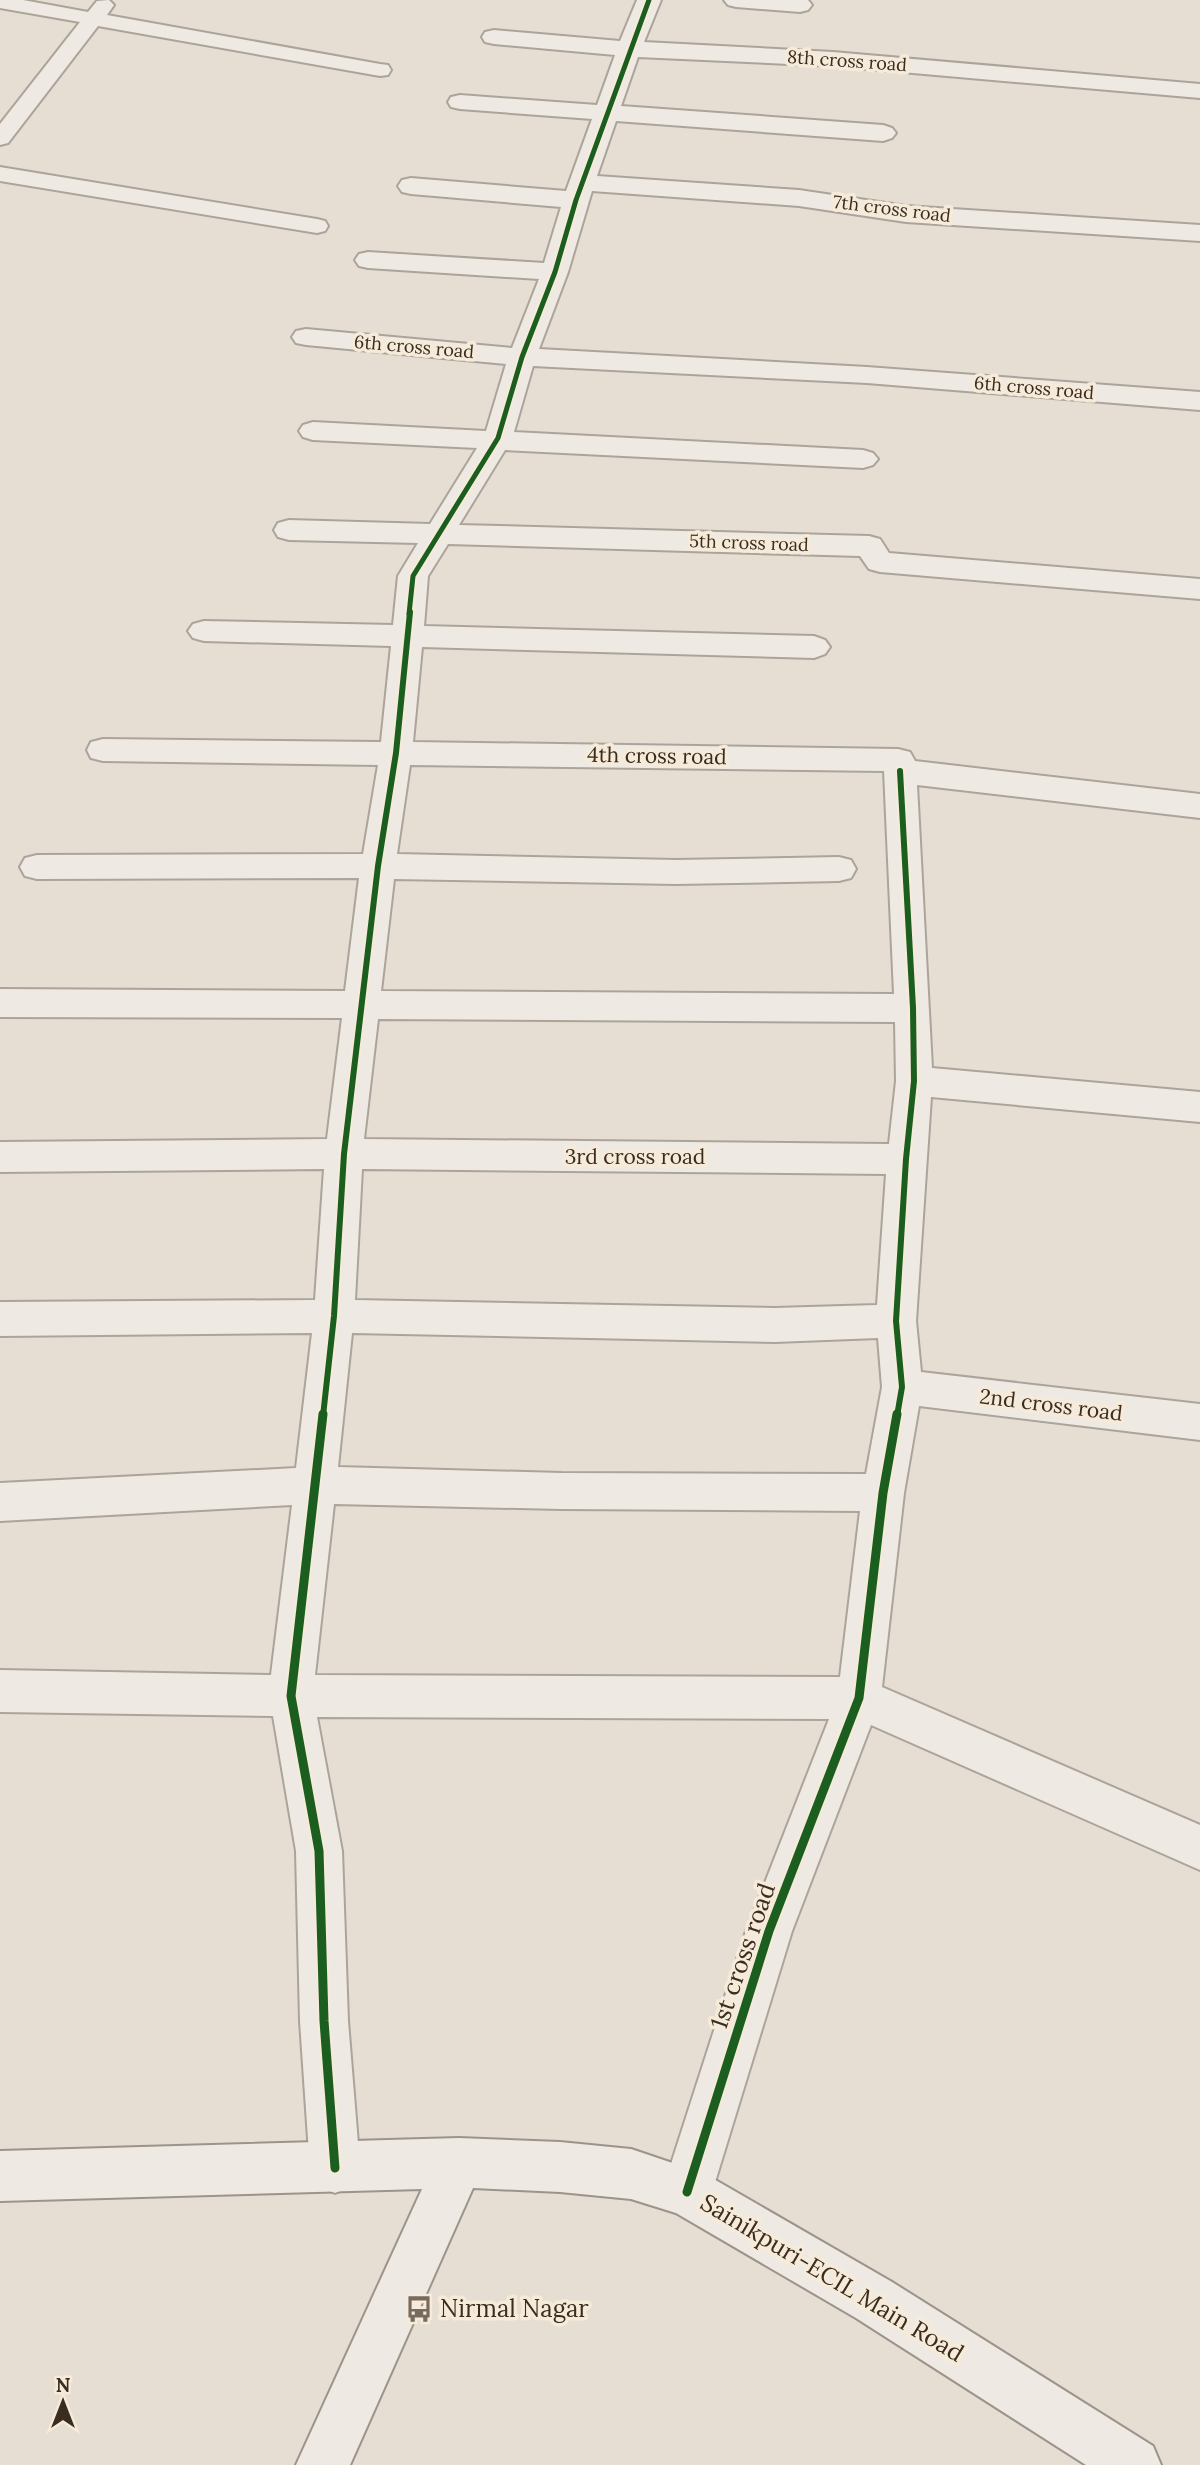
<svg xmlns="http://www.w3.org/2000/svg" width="1200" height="2465" font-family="Lora,serif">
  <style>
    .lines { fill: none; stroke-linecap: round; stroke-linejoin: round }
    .lane-casing { stroke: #aca49a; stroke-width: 4 }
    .street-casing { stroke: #aca49a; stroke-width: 4 }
    .secondary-casing { stroke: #9c938a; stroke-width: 4 }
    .lane { fill: #eeeae3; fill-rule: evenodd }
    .street { fill: #eeeae3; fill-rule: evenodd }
    .secondary { fill: #eeeae3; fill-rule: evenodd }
    .cycleway-far2-casing { stroke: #f6ebd9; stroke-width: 9 }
    .cycleway-far1-casing { stroke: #f6ebd9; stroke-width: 10 }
    .cycleway-casing { stroke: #f6ebd9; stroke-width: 13 }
    .cycleway-far2 { stroke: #1b5e20; stroke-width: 5 }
    .cycleway-far1 { stroke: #1b5e20; stroke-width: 6 }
    .cycleway { stroke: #1b5e20; stroke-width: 9 }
    .labels { text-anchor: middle; stroke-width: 7; stroke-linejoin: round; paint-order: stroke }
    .far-street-label { font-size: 18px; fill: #3b2c21; stroke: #f6ebd9 }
    .street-label { font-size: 21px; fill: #3b2c21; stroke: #f6ebd9 }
    .near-street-label { font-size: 24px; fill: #3b2c21; stroke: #f6ebd9 }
    .near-poi-label { font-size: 24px; fill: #3b2c21; stroke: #f6ebd9; text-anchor: start }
  </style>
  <rect width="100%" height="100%" fill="#e6ded2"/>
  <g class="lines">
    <defs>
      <g id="lane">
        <polygon points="0,0 23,0 88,12 97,1 109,0 114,5 107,15 380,64 388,65 391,70 388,75 380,76 98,26 8,143 0,145 0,124 80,22 0,8"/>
        <polygon points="0,167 317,219 325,221 328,226 325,231 317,233 0,181"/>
      </g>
      <g id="street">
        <path d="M637,0h24l-17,42 189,10 367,32v14l-367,-32 -195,-9 -17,49 262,19 9,3 4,5 -4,5 -9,3 -267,-20 -19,55 202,14 107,16 294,19v16l-294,-19 -107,-16 -207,-15 -24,81 -29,77 328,18 333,25v18l-333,-27 -334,-17 -19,66 349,18 10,3 5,6 -5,6 -10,3 -358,-18 -46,75 410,11 11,3 9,14 311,26v20l-320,-27 -11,-3 -9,-13 -412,-12 -20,32 -4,50 390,10 11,4 5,7 -5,7 -11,4 -392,-11 -9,95 485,7 12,3 5,9 285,33v24l-283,-33 15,283 268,24v30l-269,-25 -15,224 5,51 279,32v36l-281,-34 -15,87 -22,194 318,138v45l-329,-145 -79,206 -80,261 -7,18 -18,7 -18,-7 -7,-18 84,-261 83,-212 -512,-2 25,134 6,170 12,147 -7,18 -18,7 -18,-7 -7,-18 -10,-147 -4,-170 -23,-135 -273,-4v-42l271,5 21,-170 -292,16v-38l296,-15 16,-135 -312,3v-34l315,-2 9,-131 -324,3v-30l327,-3 15,-121 -342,-1v-28l345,2 14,-113 -322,1 -12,-3 -5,-9 5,-9 12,-3 326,-1 15,-89 -275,-4 -12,-3 -4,-8 4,-8 12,-3 278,3 10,-96 -187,-5 -11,-3 -5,-7 5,-7 11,-3 189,4 5,-49 20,-33 -129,-3 -11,-3 -4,-7 4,-7 11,-3 141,4 47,-76 -164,-8 -10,-3 -4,-6 4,-6 10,-3 173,9 20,-67 -200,-19 -10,-2 -4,-6 4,-6 10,-2 206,19 27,-69 -171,-11 -9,-2 -4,-6 4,-6 9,-2 176,11 17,-56 -150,-13 -9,-2 -4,-6 4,-6 9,-2 155,13 26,-72 -132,-10 -9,-2 -3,-5 3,-5 9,-2 137,10 18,-50 -121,-11 -9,-2 -3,-5 3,-5 9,-2 126,11zM410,765l474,6 10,223 -513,-3 13,-112 282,5 163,-3 12,-3 5,-9 -5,-9 -12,-3 -163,3 -279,-6zM378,1019l517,3 1,59 -7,63 -525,-5zM362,1169l524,5 -9,131 -102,3 -420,-8zM352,1333l423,9 103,-4 4,49 -16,87 -305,-1 -223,-6zM334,1504l227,5 299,2 -20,166 -525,-2z"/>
        <polygon points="724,0 808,0 812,5 808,10 800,12 736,7 728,5"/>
      </g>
      <polygon id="secondary" points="459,2138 560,2142 631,2149 705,2174 892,2282 1153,2446 1161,2465 1086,2465 856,2318 676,2213 631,2199 560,2192 473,2188 350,2465 296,2465 422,2189 0,2201 0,2151"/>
    </defs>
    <use href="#lane" class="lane-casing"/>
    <use href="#street" class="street-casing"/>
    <use href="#secondary" class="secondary-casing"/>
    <use href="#lane" class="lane"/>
    <use href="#street" class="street"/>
    <use href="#secondary" class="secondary"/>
    <defs>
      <polyline id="cycleway-far2" points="409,614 413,576 498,438 522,357 555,272 576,200 649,0"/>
      <g id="cycleway-far1">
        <polyline points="323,1416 334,1316 344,1154 378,866 396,753 410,612"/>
        <polyline points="897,1416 902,1387 896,1321 906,1159 914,1081 913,1008 900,771"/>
      </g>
      <g id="cycleway">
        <polyline points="323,1414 291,1696 319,1851 324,2021 335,2168"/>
        <polyline points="687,2192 769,1931 859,1698 883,1493 897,1414"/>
      </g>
    </defs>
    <use href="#cycleway-far2" class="cycleway-far2-casing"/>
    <use href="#cycleway-far1" class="cycleway-far1-casing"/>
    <use href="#cycleway" class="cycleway-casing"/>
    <use href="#cycleway-far2" class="cycleway-far2"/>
    <use href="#cycleway-far1" class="cycleway-far1"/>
    <use href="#cycleway" class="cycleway"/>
  </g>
  <defs>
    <symbol id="bus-bare" viewBox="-9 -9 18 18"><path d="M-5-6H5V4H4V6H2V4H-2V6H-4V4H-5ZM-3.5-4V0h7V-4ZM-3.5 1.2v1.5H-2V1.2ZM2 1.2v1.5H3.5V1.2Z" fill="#776a5f" stroke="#f6ebd9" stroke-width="2.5" paint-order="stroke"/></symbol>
  </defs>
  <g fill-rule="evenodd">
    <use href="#bus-bare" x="400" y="2290" width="38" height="38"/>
  </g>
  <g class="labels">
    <g class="far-street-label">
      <text transform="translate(847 61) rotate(4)" y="6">8th cross road</text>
      <text transform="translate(892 209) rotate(7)" y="6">7th cross road</text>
      <text transform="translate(414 347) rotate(5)" y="6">6th cross road</text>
      <text transform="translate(1034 388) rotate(5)" y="6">6th cross road</text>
      <text transform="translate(749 543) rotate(2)" y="6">5th cross road</text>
    </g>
    <g class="street-label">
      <text transform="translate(657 756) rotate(1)" y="7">4th cross road</text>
      <text x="635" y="1164">3rd cross road</text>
      <text transform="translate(1051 1405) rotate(7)" y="7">2nd cross road</text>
    </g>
    <g class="near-street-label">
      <text transform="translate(743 1956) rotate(-71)" y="8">1st cross road</text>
      <text transform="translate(832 2278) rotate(31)" y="8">Sainikpuri-ECIL Main Road</text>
    </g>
    <g class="near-poi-label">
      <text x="440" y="2317">Nirmal Nagar</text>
    </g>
  </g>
  <g transform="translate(63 2402)" stroke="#f6ebd9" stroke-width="5" paint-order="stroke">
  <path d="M0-5L12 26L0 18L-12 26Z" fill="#3b2c21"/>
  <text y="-10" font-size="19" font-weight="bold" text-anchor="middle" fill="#3b2c21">N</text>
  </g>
</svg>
